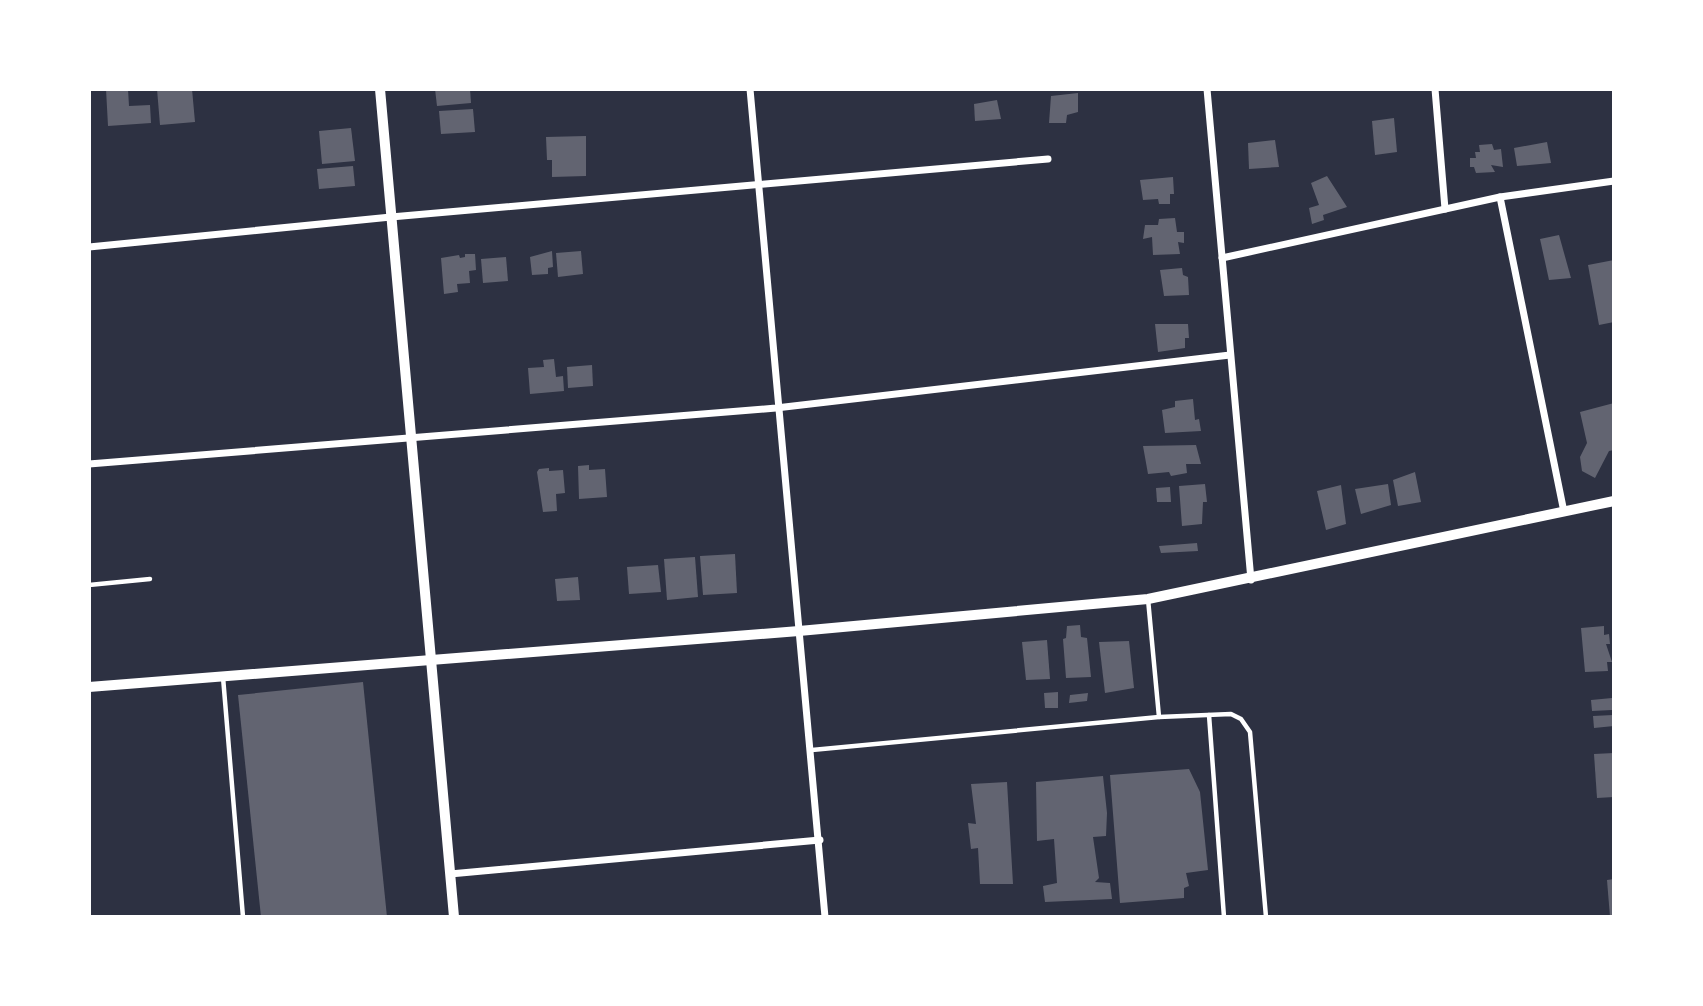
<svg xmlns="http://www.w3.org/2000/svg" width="1703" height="1006" font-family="Inter,sans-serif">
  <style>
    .building { fill: #626471 }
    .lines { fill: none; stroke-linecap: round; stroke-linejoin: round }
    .service { stroke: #fff; stroke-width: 4.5 }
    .minor { stroke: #fff; stroke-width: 7 }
    .tertiary { stroke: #fff; stroke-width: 10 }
    .secondary { stroke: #fff; stroke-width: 10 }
  </style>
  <rect width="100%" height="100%" fill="#2d3142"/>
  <g class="building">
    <polygon points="106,89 128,89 129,106 150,105 151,123 108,126"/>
    <polygon points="157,89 192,89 195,122 160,125"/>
    <polygon points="435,89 470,89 471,103 437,106"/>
    <polygon points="1078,93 1078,112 1067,115 1066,123 1049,123 1051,96"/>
    <polygon points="997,100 1001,119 975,121 974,104"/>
    <polygon points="473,109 475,132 441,134 439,111"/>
    <polygon points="1394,118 1397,152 1375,155 1372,121"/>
    <polygon points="351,128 355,161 322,164 319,131"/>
    <polygon points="586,136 586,176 552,177 552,160 547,160 546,137"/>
    <polygon points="1275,140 1279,167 1249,169 1248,143"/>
    <polygon points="1547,142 1551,163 1517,166 1514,148"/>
    <polygon points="1492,144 1494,150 1501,149 1503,167 1491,165 1495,172 1476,173 1474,167 1470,167 1470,158 1476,158 1475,152 1480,152 1479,145"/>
    <polygon points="353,166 355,186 319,189 317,169"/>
    <polygon points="1327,176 1347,207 1323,215 1324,220 1312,224 1309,208 1319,205 1311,183"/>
    <polygon points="1173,177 1174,194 1170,194 1170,204 1159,204 1158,199 1143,200 1140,180"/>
    <polygon points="1175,218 1177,232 1184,232 1184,243 1178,242 1180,254 1153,255 1152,237 1143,239 1145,225 1158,225 1159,219"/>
    <polygon points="1559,235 1571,278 1549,280 1540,239"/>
    <polygon points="552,251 553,267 548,268 548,274 532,275 530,257"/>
    <polygon points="581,251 583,274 558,277 556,253"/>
    <polygon points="465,254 475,254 476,270 469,271 470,283 457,284 458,292 444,294 441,258 459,255 460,258 465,257"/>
    <polygon points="506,257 508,281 483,283 481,259"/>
    <polygon points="1614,260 1614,322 1599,325 1588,265"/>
    <polygon points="1182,268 1183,275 1188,277 1189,295 1164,296 1160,270"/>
    <polygon points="1155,324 1188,324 1189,338 1185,338 1185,348 1158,352"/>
    <polygon points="554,359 556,377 563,376 564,391 530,394 528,368 544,367 543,360"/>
    <polygon points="592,365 593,386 568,388 567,367"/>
    <polygon points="1193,399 1195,420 1199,419 1201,431 1165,433 1162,410 1175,407 1175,401"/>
    <polygon points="1614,403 1614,450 1609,451 1595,478 1582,471 1580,457 1587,443 1580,412"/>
    <polygon points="1196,445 1201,464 1186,464 1187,473 1171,476 1169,472 1148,474 1143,446"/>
    <polygon points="589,465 589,470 605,469 607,497 579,499 578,466"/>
    <polygon points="549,468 549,471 563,470 565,493 556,494 557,511 543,512 537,472 539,469"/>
    <polygon points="1415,472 1421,502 1398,506 1393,480"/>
    <polygon points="1205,484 1207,502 1203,502 1202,524 1182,526 1179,486"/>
    <polygon points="1388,484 1391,505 1361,514 1355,489"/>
    <polygon points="1341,485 1346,524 1326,530 1317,491"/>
    <polygon points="1170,487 1171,502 1157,502 1156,488"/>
    <polygon points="1197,543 1198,551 1161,553 1159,546"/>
    <polygon points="735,554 737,593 703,595 700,556"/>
    <polygon points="695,557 698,597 667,600 664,559"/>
    <polygon points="658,565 661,592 629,594 627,567"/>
    <polygon points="578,577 580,600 557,601 555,579"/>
    <polygon points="1080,625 1081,637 1087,638 1091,677 1066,678 1063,639 1066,638 1067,626"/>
    <polygon points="1604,626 1604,635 1609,634 1610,644 1606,644 1612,662 1607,662 1608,671 1585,672 1581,628"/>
    <polygon points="1047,640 1050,679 1026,680 1022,642"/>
    <polygon points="1129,641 1134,688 1105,693 1099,642"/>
    <polygon points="363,682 387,917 261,917 238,695"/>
    <polygon points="1058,692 1058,708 1045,708 1044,693"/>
    <polygon points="1088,693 1087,701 1069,703 1070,695"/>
    <polygon points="1612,698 1612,710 1592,711 1591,700"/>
    <polygon points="1613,715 1614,726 1594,728 1593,716"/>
    <polygon points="1614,753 1614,797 1597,798 1594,754"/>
    <polygon points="1189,769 1200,792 1208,870 1186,873 1189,886 1184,888 1184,898 1120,903 1110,775"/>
    <polygon points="1103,776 1107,813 1106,836 1093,837 1099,878 1095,882 1110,883 1112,899 1045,902 1043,886 1057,883 1054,839 1037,841 1036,782"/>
    <polygon points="1007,782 1013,884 980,884 978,848 971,849 968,823 976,824 971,784"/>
    <polygon points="1614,879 1614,917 1610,917 1607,880"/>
  </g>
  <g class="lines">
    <g class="service">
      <polyline points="89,585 150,579"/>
      <polyline points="223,677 243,917"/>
      <polyline points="1209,715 1224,917"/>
      <polyline points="1159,717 1231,714 1241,719 1250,732 1266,917"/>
      <polyline points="812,750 1159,717 1148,599"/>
    </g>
    <g class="minor">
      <polyline points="750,89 825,917"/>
      <polyline points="1207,89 1251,580"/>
      <polyline points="1435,89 1445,209"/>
      <polyline points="1500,197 1564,512"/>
      <polyline points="89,247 391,217 1048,159"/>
      <polyline points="1222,258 1500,197 1614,181"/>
      <polyline points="89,464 776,408 1230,355"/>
      <polyline points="450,874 820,840"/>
    </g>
    <polyline class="tertiary" points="380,89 454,917"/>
    <polyline class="secondary" points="89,687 799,631 1148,599 1614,501"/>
  </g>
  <rect width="1703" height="1006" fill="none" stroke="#ffffff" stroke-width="182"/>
</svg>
